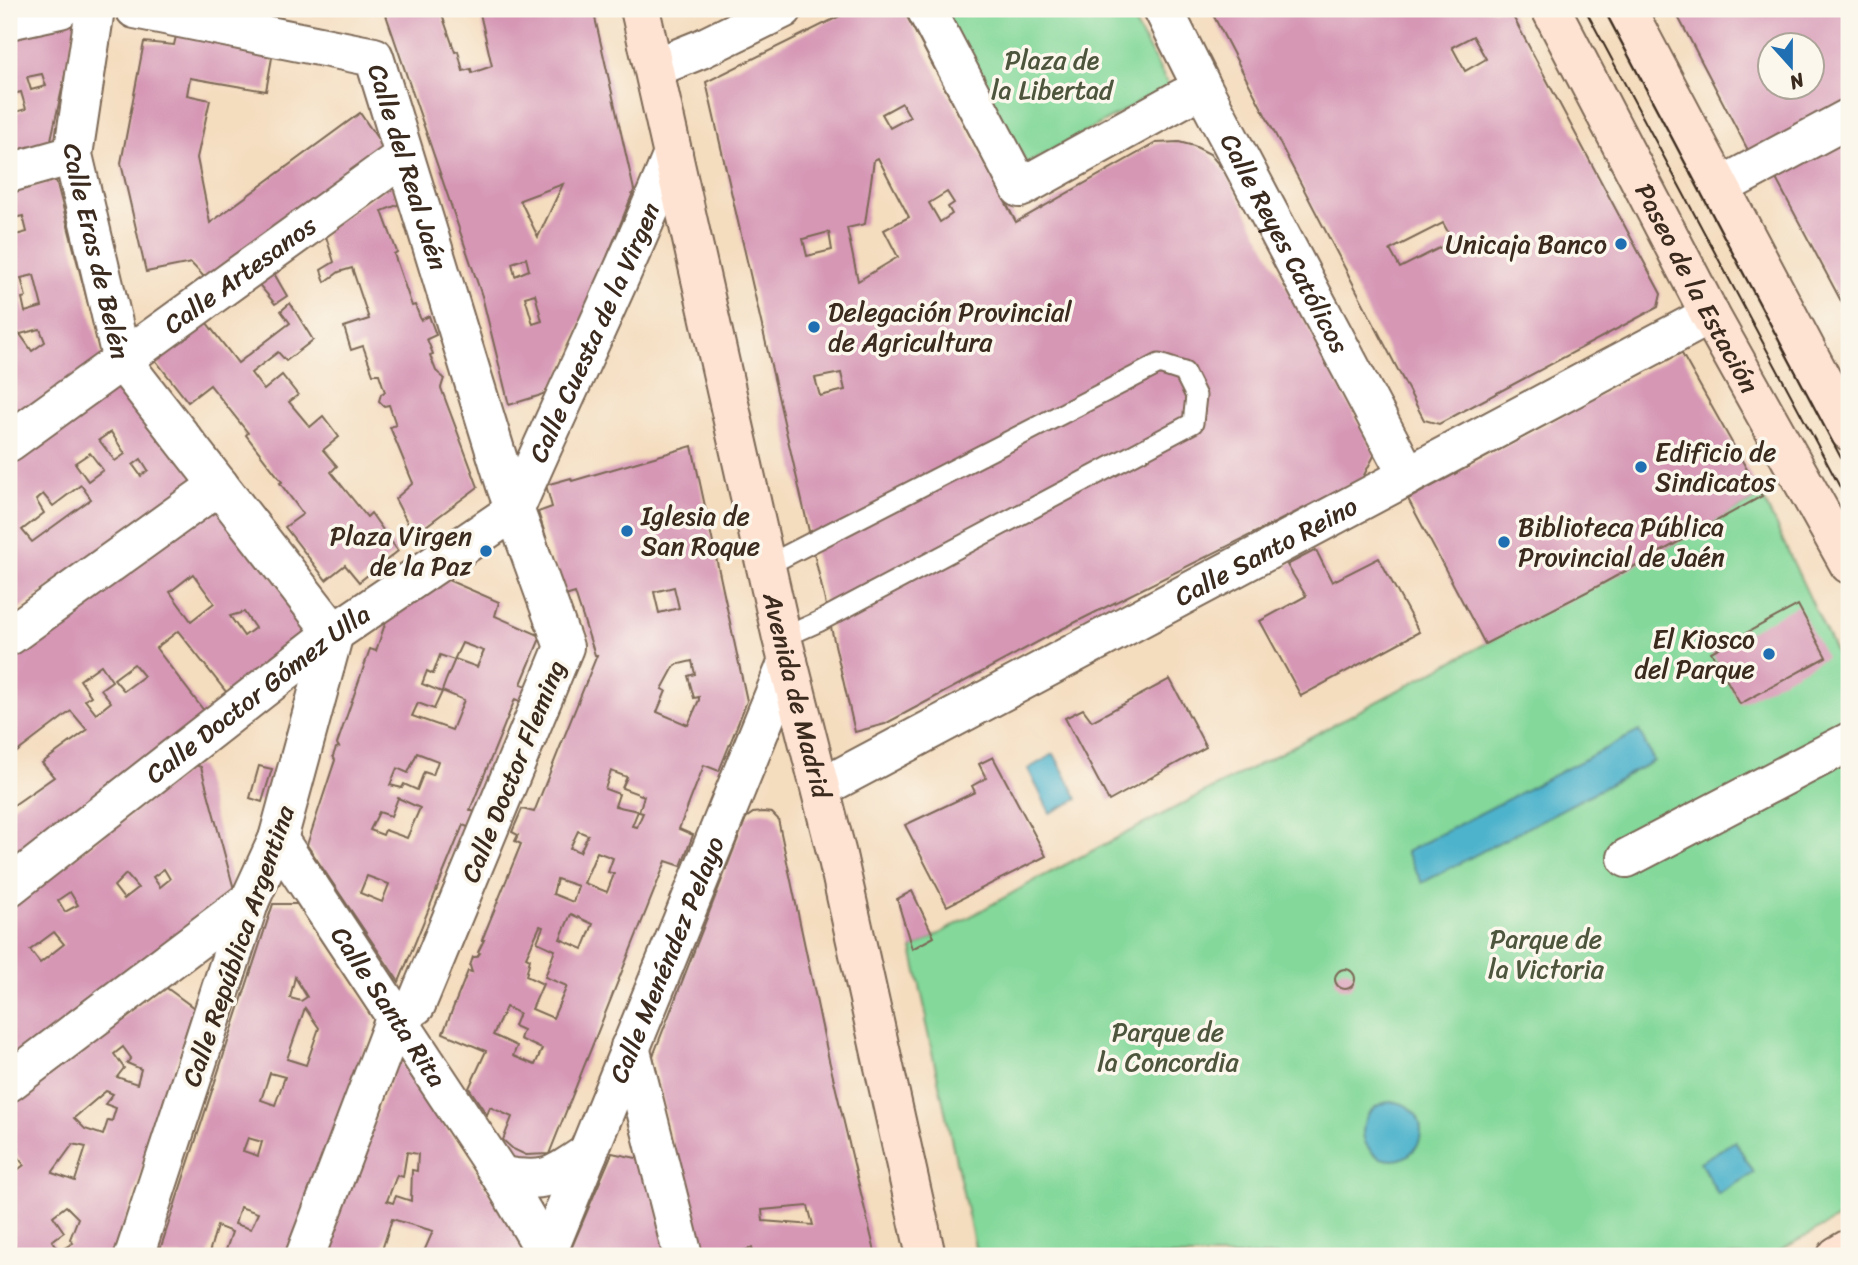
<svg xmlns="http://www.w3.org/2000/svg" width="1858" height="1265" font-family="Sriracha,sans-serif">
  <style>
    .green { fill: #83d89a; stroke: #5f815c; stroke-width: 2 }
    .water { fill: #4db3cc; stroke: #446e75; stroke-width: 2 }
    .building { fill: #d697b5; fill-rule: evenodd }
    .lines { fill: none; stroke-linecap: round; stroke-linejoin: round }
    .lane-casing { stroke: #7c6856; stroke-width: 23 }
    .street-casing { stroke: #7c6856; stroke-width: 42 }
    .secondary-casing { stroke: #7c6856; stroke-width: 42 }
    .lane { stroke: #fff; stroke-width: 19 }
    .street { stroke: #fff; stroke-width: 38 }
    .secondary { stroke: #fee3d2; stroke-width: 38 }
    .tram { stroke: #3b2a1e; stroke-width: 2 }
    .poi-dot { fill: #1f6fb2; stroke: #fbf7ec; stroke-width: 2.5 }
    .labels { text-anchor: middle; stroke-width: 7; stroke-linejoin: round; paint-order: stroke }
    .park-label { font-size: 26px; fill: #4d563d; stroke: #fbf7ec }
    .street-label { font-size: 26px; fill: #3b2a1e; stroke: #fbf7ec }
    .poi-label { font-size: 26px; fill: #3b2a1e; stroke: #fbf7ec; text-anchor: start }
  </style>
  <rect width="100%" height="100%" fill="#fbf7ec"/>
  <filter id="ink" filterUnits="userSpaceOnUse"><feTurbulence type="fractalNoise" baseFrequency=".0143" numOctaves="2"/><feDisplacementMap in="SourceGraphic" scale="14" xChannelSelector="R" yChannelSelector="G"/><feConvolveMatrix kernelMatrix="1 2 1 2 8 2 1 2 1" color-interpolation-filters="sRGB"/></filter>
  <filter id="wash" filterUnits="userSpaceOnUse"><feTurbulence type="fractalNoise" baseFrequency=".00686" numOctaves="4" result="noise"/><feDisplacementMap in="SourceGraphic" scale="28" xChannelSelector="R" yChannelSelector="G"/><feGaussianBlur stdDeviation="1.57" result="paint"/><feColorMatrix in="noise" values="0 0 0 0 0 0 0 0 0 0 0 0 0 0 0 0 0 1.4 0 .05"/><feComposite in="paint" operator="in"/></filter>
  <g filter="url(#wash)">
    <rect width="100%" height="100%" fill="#f4dcbe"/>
    <g class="green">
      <polygon points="941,9 1127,9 1169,86 1027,164"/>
      <polygon points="1762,496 1848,679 1849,685 1849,1212 1770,1256 977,1256 925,1020 927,1018 912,949 1036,880 1273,757"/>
    </g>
    <g class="water">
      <polygon points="1639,731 1654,761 1422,883 1406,852"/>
      <polygon points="1054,754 1078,799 1050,813 1028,769"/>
      <circle cx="1392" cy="1131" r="29"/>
      <polygon points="1735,1141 1754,1173 1718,1194 1700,1162"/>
    </g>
    <g id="blocks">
      <g class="building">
        <path d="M384,9h56l15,43 3,-1 5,20 8,-2 1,4 20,-7 -13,-57h114l41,181 -77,192 -10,10 -9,4 -29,9 -27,-109zM563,184l-25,53 -18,-37zM526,258l3,12 -14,6 -3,-13zM535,294l7,27 -9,3 -8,-27z"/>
        <path d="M854,9h49l113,213 140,-79 23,-1 15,4 16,8 16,19 149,281 -13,25 -302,151 -175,94 -30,8 -149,-650zM902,103l8,14 -20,11 -8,-14zM878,158l31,59 -25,13 14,27 -40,24 -11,-53 18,-4 9,-64zM947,192l7,11 -6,4 4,7 -12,8 -11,-19zM829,232l3,18 -25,6 -4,-17zM841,373l4,17 -25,6 -5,-18z"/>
        <path d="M1210,9h299l152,285 -3,13 -219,117 -15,-4zM1473,36l13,23 -21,12 -13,-24zM1443,223l10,18 -53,27 -10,-18z"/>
        <path d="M1674,9h175v96l-98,51zM1770,46h42v42h-42z"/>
        <path d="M78,15l-29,134 -40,10v-45l17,-5 -5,-17 -12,3v-63zM42,74l4,12 -15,4 -4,-13z"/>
        <polygon points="177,32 273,52 266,91 190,78 187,95 210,100 197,158 210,223 360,113 384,148 208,281 191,263 146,272 121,163 144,42 174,45"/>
        <polygon points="1849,137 1849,316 1775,177"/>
        <path d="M56,180l46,178 -93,64v-194l3,8 15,-4 -4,-16 -14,3v-27zM34,275l8,32 -17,5 -3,-14 4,-1 -5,-19zM40,329l5,13 -13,9 -12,-17z"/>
        <polygon points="392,183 400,204 382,211 397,252 394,254 412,306 415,305 421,320 429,316 436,335 427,339 433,354 430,355 436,371 444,378 441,388 478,487 414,535 395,499 413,483 390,427 396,425 389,405 384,406 379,401 381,394 385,392 379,374 373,374 363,346 351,350 344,327 369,319 352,268 339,272 325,282 321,270 334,262 324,230"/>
        <polygon points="272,270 287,296 275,304 256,281"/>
        <polygon points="290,303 313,340 286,361 278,352 251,373 264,390 282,375 298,395 289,402 310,427 323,416 339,437 323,450 337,466 331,472 367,517 371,513 398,551 359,582 345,565 326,580 285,527 303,514 280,483 282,482 246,435 248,433 210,385 188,402 153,357 203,318 238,363 290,323 281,311"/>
        <polygon points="1681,352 1762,496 1600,585 1485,644 1408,499"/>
        <path d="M118,379l78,99 -187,139v-159zM111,432l14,22 -10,7 -16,-21zM90,453l13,17 -15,11 -13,-18zM141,459l7,11 -7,6 -8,-11zM81,485l10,14 -59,43 -10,-12 22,-17 -8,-13 7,-6 10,12z"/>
        <path d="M692,446l55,255 -28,70 -15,-6 -25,64 14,6 -12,31 -15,-5 -117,293 -23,1 -13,-6 -10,-9 9,-23 -22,-10 -3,8 -18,-27 17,-37 -43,-18 25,-62 4,1 -2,-6 3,-9h4l3,-4 -2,-1 6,-12h-2l39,-96 -6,-3 3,-6 -6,-3 10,-23 12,3 63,-157h-2l-20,-62 -10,3 -27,-84 14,-5 -6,-22 25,-7 1,3zM674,587l5,21 -20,5 -5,-21zM692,661l3,13 -7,2 6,22 5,-1v3l-11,25 -31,-13 9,-21 -4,-2 13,-24zM611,771l16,6 -5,11 22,8 -5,16 4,1 -6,14 -5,-1 6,-15 -23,-5 4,-12 -14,-5zM578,831l10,4 -8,17 -10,-4zM597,852l16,6 -5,14 6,2 -7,18 -23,-9zM557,879l21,7 -5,16 -20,-8zM571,914l22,10 -10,25 -23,-10zM540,926l3,1 -6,15 18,8 -10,27 22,9 -14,32 -21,-9 11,-25 -17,-8 4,-17 -4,-2zM506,1007l13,6 -5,13 9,4 -3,9 22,10 -7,16 -22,-9 4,-10 -24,-11z"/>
        <path d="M216,503l93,120 -2,16 -76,59 -53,-67 -5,4 -17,13 52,68 -199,153v-64l2,2 43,-30 -12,-14 45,-33 -16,-19 -62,47v-102zM193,574l21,29 -23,18 -21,-29zM244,612l11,16 -11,8 -14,-20zM134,664l10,12 -20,15 -10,-12zM101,665l11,16 -11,8 10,13 -15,12 -11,-14 6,-4 -11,-16z"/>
        <polygon points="1316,550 1332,582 1379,558 1419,632 1301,696 1260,621 1306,596 1287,565"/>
        <path d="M441,577l58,25 -4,14 46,20 -20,48 14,5 -7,16 -13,-6 -45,111 11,5 -6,15 -12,-5 -64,157 -92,-137 28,-85 -2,-4 3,-8 3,-1 -2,-3 33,-95 6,2 10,-30zM462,643l22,8 -7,16 -22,-8 -9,21 -4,11 22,9 -12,30 -40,-14 6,-13 16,6 8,-17 -20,-8 5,-13 6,3 7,-19 14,5zM417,753l21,8 -5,14 -9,-3 -7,18 -13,-6 -2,4 -12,-3 7,-17 11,5zM398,798l22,10 -13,30 -22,-8 -2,5 -13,-5 9,-18 12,4zM367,876l22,8 -7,18 -22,-9z"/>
        <polygon points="1798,605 1826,657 1740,704 1711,652"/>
        <polygon points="1170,679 1206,747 1109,801 1065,718 1083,709 1092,721"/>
        <polygon points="993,757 1046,856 947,906 905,825 975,792 972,786 986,778 979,764"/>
        <path d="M195,765l6,2 34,126 -226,171v-156zM164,869l6,10 -10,8 -7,-10zM126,874l12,14 -14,11 -10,-13zM70,892l8,13 -13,7 -7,-12zM54,932l10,12 -24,19 -10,-13z"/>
        <polygon points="259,766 272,769 262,802 250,798"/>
        <path d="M763,812l9,1 6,6 51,241 47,196h-122l-2,-8 -13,4 1,4h-41l-46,-200 93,-238 7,-5zM808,1206l5,19 -50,-4 -1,-11z"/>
        <polygon points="912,891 934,937 912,949 897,899"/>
        <path d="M273,904h24l77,116 -83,236h-67l8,-24 -15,-6 -9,30h-50zM295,977l12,20 -6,4 -11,-3zM305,1008l14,20 -13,37 -19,-6zM270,1073l15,4 -10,28 -14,-5zM248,1138l14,4 -4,14 -15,-5zM240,1207l18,6 -7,16 -16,-5z"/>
        <circle cx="1345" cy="979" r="10"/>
        <path d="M164,986l30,22 -80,248h-91l-14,-17v-70l3,5 12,-9 -12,-15 -3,3v-49zM123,1047l8,11 -4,5 14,6 -4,15 -20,-7 7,-9 -10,-14zM106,1091l7,3 -8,10 11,4 -4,13 -4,-1 -5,15 -18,-6 -11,-11zM73,1144l13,3 -11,34 -23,-8zM66,1206l12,12 -8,21 3,4 -14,8 -7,-10 12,-9 -11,-16z"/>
        <path d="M399,1058l117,175 13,23h-107l11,-25 -41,-12 -12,37h-58zM407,1152l11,2 -1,17 -5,-1 -1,31 -15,-5 -3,7 -6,-2 10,-26 6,2z"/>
        <polygon points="612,1153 646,1160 669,1256 568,1256"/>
      </g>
    </g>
  </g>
  <g filter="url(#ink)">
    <use href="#blocks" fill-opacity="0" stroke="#7c6856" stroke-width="2"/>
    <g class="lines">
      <defs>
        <polyline id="lane" points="766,566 1159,364 1184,372 1196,396 1193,423 818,622 782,638"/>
        <g id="street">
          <path id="s1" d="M95,9l-22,146 49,206 212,272 -56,206 -28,61 -116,356"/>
          <path id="s2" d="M135,9l239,48 132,429 58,161 -148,358 -21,14"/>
          <polyline points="926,9 1020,188 1183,98"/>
          <path id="s3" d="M1163,9l39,78 206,389"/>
          <polyline points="9,20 60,9"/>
          <polyline points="654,68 701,49 783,9"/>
          <polyline points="9,173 73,155"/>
          <polyline points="1720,187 1849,118"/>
          <path id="s4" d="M9,442l395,-286"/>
          <path id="s5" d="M514,511c52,-120 110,-236 159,-357"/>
          <polyline points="9,636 219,485"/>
          <path id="s6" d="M821,788l889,-473"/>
          <path id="s7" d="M278,839l223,337 46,78"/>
          <polyline points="1627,858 1849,742"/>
          <path id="s8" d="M9,887l325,-254 180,-122"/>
          <polyline points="630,1047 683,1256"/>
          <polyline points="9,1082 250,900"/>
          <path d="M501,1176c46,7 50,2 87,-23"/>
          <polyline points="305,1256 395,1019"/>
          <path id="s9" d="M546,1256l242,-595"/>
        </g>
        <g id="secondary">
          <path id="s10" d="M640,9l142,629 55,217 89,401"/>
          <path id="s11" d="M1551,9l159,306 139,249"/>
          <polyline points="1626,9 1849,431"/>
          <polyline points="1837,1256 1849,1249"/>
        </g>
      </defs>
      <use href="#lane" class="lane-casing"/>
      <use href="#street" class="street-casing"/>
      <use href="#secondary" class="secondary-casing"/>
      <use href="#lane" class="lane"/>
      <use href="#street" class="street"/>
      <use href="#secondary" class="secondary"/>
      <g class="tram">
        <polyline points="1585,9 1849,504"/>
        <polyline points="1604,9 1849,473"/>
      </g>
    </g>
  </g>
  <g class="poi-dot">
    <circle cx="1621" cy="244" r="7"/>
    <circle cx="814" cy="327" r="7"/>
    <circle cx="1641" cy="467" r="7"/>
    <circle cx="627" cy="531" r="7"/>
    <circle cx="1504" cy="542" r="7"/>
    <circle cx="486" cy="551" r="7"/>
    <circle cx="1769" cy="654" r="7"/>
  </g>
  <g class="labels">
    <g class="park-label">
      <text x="1052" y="69">Plaza de<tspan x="1052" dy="30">la Libertad</tspan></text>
      <text x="1546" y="948">Parque de<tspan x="1546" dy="30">la Victoria</tspan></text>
      <text x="1168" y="1041">Parque de<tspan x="1168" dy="30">la Concordia</tspan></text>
    </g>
    <g class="street-label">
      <text dy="9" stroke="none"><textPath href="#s2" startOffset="359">Calle del Real Jaén</textPath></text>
      <text dy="9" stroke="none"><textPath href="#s3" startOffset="264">Calle Reyes Católicos</textPath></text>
      <text dy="9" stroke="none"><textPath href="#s1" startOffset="247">Calle Eras de Belén</textPath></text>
      <text dy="9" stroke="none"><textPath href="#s4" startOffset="285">Calle Artesanos</textPath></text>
      <text dy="9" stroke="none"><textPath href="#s11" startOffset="315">Paseo de la Estación</textPath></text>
      <text dy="9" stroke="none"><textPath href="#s5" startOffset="196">Calle Cuesta de la Virgen</textPath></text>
      <text dy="9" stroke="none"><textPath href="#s6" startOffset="504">Calle Santo Reino</textPath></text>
      <text dy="9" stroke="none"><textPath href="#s10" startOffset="704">Avenida de Madrid</textPath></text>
      <text dy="9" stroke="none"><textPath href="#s8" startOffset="315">Calle Doctor Gómez Ulla</textPath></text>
      <text transform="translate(513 771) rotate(-68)" y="9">Calle Doctor Fleming</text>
      <text transform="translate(238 946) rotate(-71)" y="9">Calle República Argentina</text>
      <text dy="9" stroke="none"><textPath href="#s9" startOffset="320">Calle Menéndez Pelayo</textPath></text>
      <text dy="9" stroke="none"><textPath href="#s7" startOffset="201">Calle Santa Rita</textPath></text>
    </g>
    <g class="poi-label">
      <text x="1607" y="253" text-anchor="end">Unicaja Banco</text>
      <text x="828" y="321">Delegación Provincial<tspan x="828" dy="30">de Agricultura</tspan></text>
      <text x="1655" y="461">Edificio de<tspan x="1655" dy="30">Sindicatos</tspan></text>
      <text x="641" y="525">Iglesia de<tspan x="641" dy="30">San Roque</tspan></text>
      <text x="1518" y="536">Biblioteca Pública<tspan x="1518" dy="30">Provincial de Jaén</tspan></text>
      <text x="472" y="545" text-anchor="end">Plaza Virgen<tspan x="472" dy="30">de la Paz</tspan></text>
      <text x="1755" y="648" text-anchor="end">El Kiosco<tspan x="1755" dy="30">del Parque</tspan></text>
    </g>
  </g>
  <rect width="1858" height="1265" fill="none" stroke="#fbf7ec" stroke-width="35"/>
  <g transform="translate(1791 66) rotate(159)"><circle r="33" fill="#fbf7ec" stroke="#aea59a" stroke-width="2"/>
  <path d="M0-5L12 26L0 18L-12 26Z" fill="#1f6fb2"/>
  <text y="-10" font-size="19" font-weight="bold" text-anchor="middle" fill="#3b2a1e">N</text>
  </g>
</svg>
